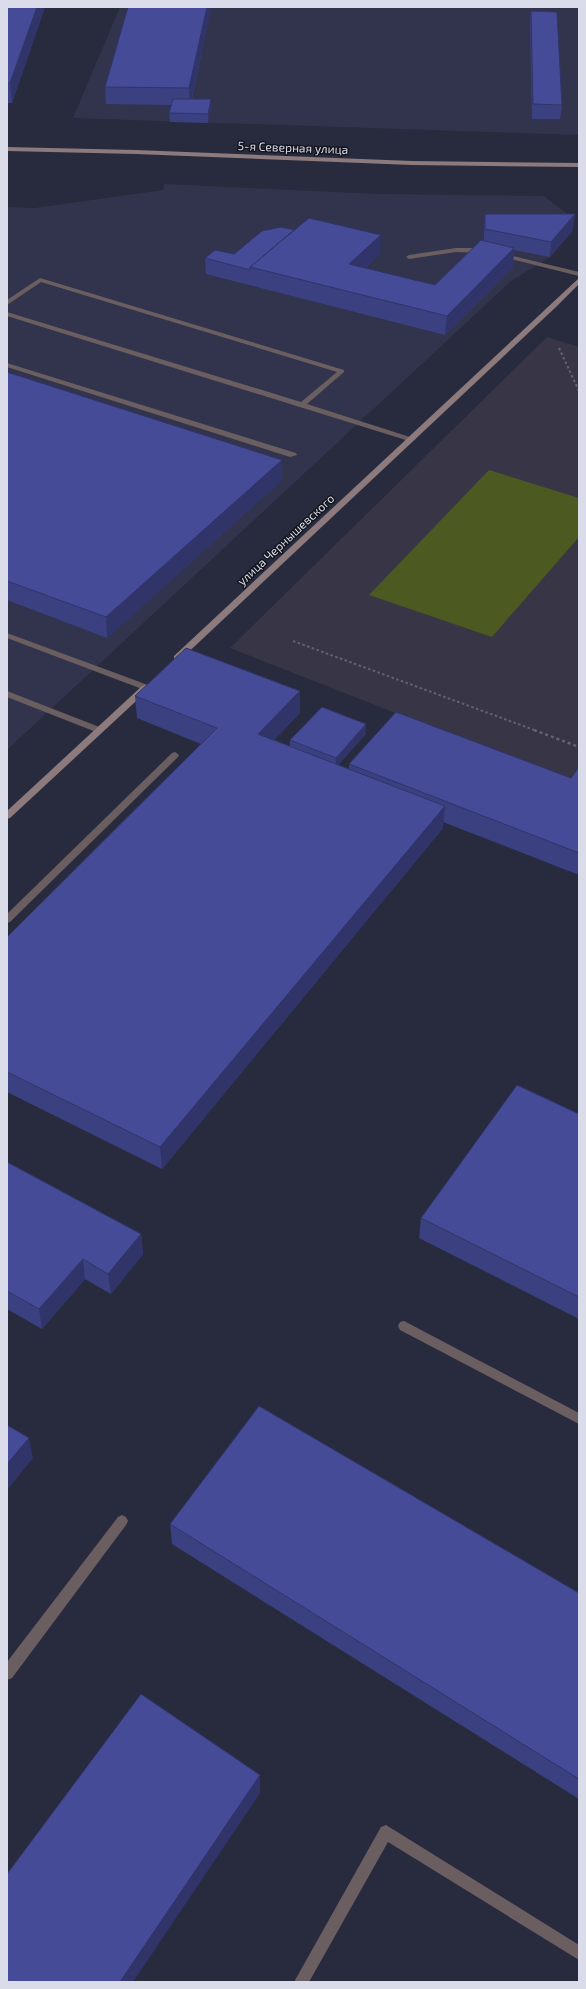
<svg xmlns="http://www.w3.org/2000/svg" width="586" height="1989" font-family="'Exo 2',sans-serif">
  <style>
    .built { fill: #31344c }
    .education { fill: #373546 }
    .green { fill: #4c5921 }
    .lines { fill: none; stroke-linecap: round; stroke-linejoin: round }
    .path-far1 { stroke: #616475; stroke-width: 2; stroke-dasharray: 2.5 2.5; stroke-linecap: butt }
    .path { stroke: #616475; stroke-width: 2.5; stroke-dasharray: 3 3; stroke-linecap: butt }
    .lane { fill: #6a5e60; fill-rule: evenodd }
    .street { fill: #6a5e60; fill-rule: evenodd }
    .secondary { fill: #8c7a7c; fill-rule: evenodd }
    .wall { fill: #3b4081 }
    .shaded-wall { fill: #303469 }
    .building { fill: #454b96; stroke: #303469 }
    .labels { text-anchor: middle; stroke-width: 3; stroke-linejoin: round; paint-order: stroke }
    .far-street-label { font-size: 12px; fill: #dadde9; stroke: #13151d }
  </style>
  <rect width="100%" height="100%" fill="#282b3e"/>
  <g class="built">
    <polygon points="120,7 579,7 579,135 73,118"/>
    <polygon points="164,184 379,194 544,196 566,213 573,230 550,257 511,281 7,750 7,207 35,208 163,190"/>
  </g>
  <polygon class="education" points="547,337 579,347 579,785 230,648"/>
  <polygon class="green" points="489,470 579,498 579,537 492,637 369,595"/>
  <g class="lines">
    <g class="path-far1">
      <polyline points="559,348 579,391"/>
      <polyline points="293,641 537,731"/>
    </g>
    <polyline class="path" points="534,730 579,747"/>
    <g class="lane">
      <polygon points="456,248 475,248 487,251 484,253 456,252 409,259 406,257 409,255"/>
      <polygon points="501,253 579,272 579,276 499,256 499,254"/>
      <polygon points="40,278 344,370 344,372 307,404 416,439 409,441 7,316 7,312 301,402 337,372 41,282 7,305 7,300"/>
      <polygon points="7,363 296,453 297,455 290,457 7,367"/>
      <polygon points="7,633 148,685 149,687 145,690 142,689 7,638"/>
      <polygon points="7,691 102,728 103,730 102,732 96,732 7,697"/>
      <polygon points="175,752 179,755 178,757 10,922 7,923 7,914 172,753"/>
      <polygon points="404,1321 579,1413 579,1424 400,1330 398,1326 400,1322"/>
      <polygon points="386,1825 579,1945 579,1960 388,1842 309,1982 294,1982 381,1827"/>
    </g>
    <polygon class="street" points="122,1515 126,1517 128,1521 126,1525 12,1678 7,1680 7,1662 118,1517"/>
    <g class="secondary">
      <polygon points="7,147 136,150 412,161 579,163 579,167 412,165 136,154 7,151"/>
      <polygon points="579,278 579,284 556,307 180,660 174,660 174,656"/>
      <polygon points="145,685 149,688 148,690 10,818 7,819 7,811 142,686"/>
    </g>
  </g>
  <g class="wall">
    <polygon points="7,7 45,7 12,103 7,103"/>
    <polygon points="128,7 211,7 192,99 211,99 211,108 208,123 170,122 169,113 171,105 106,104 105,87"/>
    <polygon points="531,11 562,105 560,119 532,119 530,25"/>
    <polygon points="485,214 573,230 550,257 514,250 513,267 445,335 206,274 205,258 234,254 380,254 365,268 435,285 484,241 484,230"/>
    <polygon points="7,372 282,460 282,480 107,638 7,600"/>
    <polygon points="135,696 300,713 274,740 290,746 290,740 366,724 366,734 338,765 349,769 349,764 571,778 579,767 579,875 443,822 443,828 162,1169 7,1092 7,937 201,744 137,718"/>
    <polygon points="579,1114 579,1319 419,1238 421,1218"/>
    <polygon points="7,1162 141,1234 143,1254 111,1294 85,1279 42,1329 7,1309"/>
    <polygon points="170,1524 579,1593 579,1799 172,1544"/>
  </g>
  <g class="shaded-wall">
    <polygon points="37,7 45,7 12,103 10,83"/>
    <polygon points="207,7 211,7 190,106 189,88"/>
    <polygon points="211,99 211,108 208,123 208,114"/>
    <polygon points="575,214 573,230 550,257 551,242"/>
    <polygon points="381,235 380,254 348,283 349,264"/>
    <polygon points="514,248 513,267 445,335 447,316"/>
    <polygon points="282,460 282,480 107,638 106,617"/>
    <polygon points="300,691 300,713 259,756 258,734"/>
    <polygon points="366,724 366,734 335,768 336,758"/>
    <polygon points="445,806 443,828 162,1169 160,1147"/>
    <polygon points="141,1234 143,1254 111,1294 108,1274"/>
    <polygon points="83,1259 85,1279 42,1329 39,1309"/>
    <polygon points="29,1438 33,1458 7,1490 7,1464"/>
    <polygon points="260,1775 260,1793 133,1982 120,1982"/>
  </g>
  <g class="building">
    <polygon points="7,7 37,7 10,83 7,83"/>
    <polygon points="128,7 207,7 189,88 105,87"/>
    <polygon points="531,11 557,12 562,105 533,104"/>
    <polygon points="173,99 211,99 208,114 169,113"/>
    <polygon points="485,214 575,214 551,242 485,229"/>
    <polygon points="309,218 381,235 349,264 435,285 481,240 514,248 447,316 250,267"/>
    <polygon points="281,227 294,230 250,267 250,270 205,258 215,250 234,254 262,231"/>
    <polygon points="7,372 282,460 106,617 7,581"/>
    <polygon points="186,648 300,691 258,734 445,806 160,1147 7,1072 7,937 217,728 135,696"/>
    <polygon points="322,707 366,724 336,758 290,740"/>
    <polygon points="396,712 571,778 579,767 579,853 349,764"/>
    <polygon points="517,1085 579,1114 579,1297 421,1218"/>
    <polygon points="7,1162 141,1234 108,1274 83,1259 39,1309 7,1291"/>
    <polygon points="259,1406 579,1593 579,1779 170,1524"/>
    <polygon points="7,1425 29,1438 7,1464"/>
    <polygon points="141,1694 260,1775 120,1982 7,1982 7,1874"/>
  </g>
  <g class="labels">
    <g class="far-street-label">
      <text transform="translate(293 148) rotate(2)" y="4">5-я Северная улица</text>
      <text transform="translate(286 540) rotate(-43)" y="4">улица Чернышевского</text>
    </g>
  </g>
  <rect width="586" height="1989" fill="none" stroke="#dadde9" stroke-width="16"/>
</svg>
